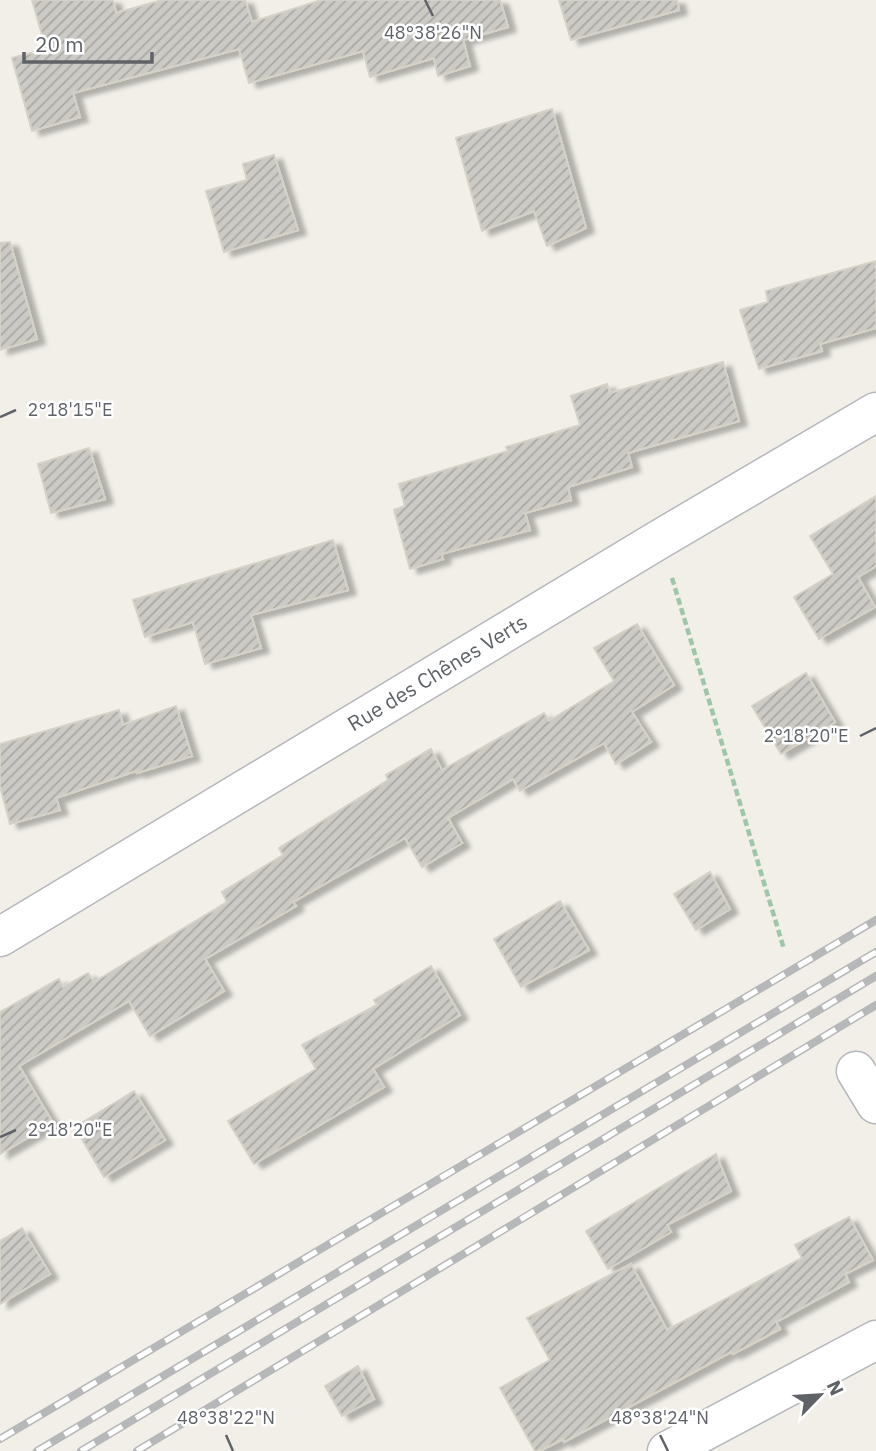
<svg xmlns="http://www.w3.org/2000/svg" width="876" height="1451" font-family="'IBM Plex Sans',sans-serif">
  <style>
    .building { fill: url(#building-hatch); stroke: #d6d1c6; stroke-width: 2; filter: url(#shadow) }
    .lines { fill: none; stroke-linecap: round; stroke-linejoin: round }
    .minor-casing { stroke: #b5b8bc; stroke-width: 41 }
    .path { stroke: #9cc7a9; stroke-width: 4.5; stroke-dasharray: 7 3.5; stroke-linecap: butt }
    .minor { stroke: #fff; stroke-width: 38 }
    .rail-casing { stroke: #b6b7b8; stroke-width: 8 }
    .rail { stroke: #fff; stroke-width: 5; stroke-dasharray: 16; stroke-linecap: butt }
    .ticks { fill: none; stroke: #5f6368; stroke-width: 2.5 }
    .labels { text-anchor: middle; stroke-width: 5; stroke-linejoin: round; paint-order: stroke }
    .street-label { font-size: 21px; fill: #5f6368; stroke: #fff }
    .ticks-label { font-size: 18px; text-anchor: middle; fill: #5f6368; stroke: #fff; stroke-width: 5; stroke-linejoin: round; paint-order: stroke }
  </style>
  <defs>
    <pattern id="building-hatch" width="6" height="6" patternUnits="userSpaceOnUse" patternTransform="scale(1.75)"><rect width="6" height="6" fill="#cccac5"/><path d="M-1 1l2-2M0 6l6-6M5 7l2-2" fill="none" stroke="#a9a8a4"/></pattern>
    <filter id="shadow"><feDropShadow dx="8" dy="4.5" stdDeviation="2" flood-color="#0004"/></filter>
  </defs>
  <rect width="100%" height="100%" fill="#f1efe8"/>
  <g class="building">
    <polygon points="32,0 113,0 116,13 162,0 245,0 252,22 321,0 500,0 508,27 463,40 470,66 438,76 434,58 370,77 363,51 249,83 239,49 73,93 80,117 32,131 12,58 46,49"/>
    <polygon points="559,0 677,0 679,10 571,40"/>
    <polygon points="552,109 586,228 547,246 534,211 482,231 456,138"/>
    <polygon points="274,155 298,230 224,252 206,191 247,180 243,164"/>
    <polygon points="10,242 37,339 0,350 0,243"/>
    <polygon points="876,261 876,328 820,344 822,351 759,369 740,310 768,302 766,291"/>
    <polygon points="723,362 739,421 628,453 632,467 568,487 571,500 525,513 530,530 441,554 443,559 410,569 394,510 405,506 399,484 508,451 506,447 580,425 571,396 607,384 610,393"/>
    <polygon points="89,448 105,499 51,513 38,464"/>
    <polygon points="876,496 876,566 858,577 875,607 819,639 794,597 833,574 810,536"/>
    <polygon points="333,540 348,590 251,615 261,648 205,664 193,622 145,637 133,600"/>
    <polygon points="637,624 674,685 632,712 651,742 616,764 604,743 520,791 513,779 448,818 462,843 422,867 405,838 293,902 296,906 205,959 224,991 150,1036 129,1001 19,1066 53,1123 0,1154 0,1012 59,979 63,987 88,973 94,982 227,902 222,892 283,855 279,848 388,780 386,775 431,749 442,770 544,713 549,721 614,681 594,648"/>
    <polygon points="806,673 835,722 781,754 752,706"/>
    <polygon points="176,706 192,756 137,773 136,771 56,798 60,810 10,824 0,786 0,744 119,710 123,725"/>
    <polygon points="710,872 730,909 696,930 674,894"/>
    <polygon points="560,901 589,950 521,987 494,939"/>
    <polygon points="431,966 460,1015 373,1069 384,1087 254,1164 228,1121 316,1069 302,1045 377,1005 374,1000"/>
    <polygon points="134,1091 165,1140 104,1177 75,1127"/>
    <polygon points="716,1154 731,1191 667,1225 671,1232 608,1269 586,1231"/>
    <polygon points="849,1217 873,1260 845,1274 849,1282 776,1322 780,1329 733,1354 731,1352 564,1442 563,1439 540,1451 535,1451 500,1388 550,1360 527,1318 631,1264 667,1330 802,1258 795,1245"/>
    <polygon points="22,1228 50,1274 0,1304 0,1241"/>
    <polygon points="358,1366 374,1399 342,1416 325,1386"/>
  </g>
  <g class="lines">
    <defs>
      <g id="minor">
        <path id="s1" d="M0,937l660,-398 216,-127"/>
        <polyline points="856,1071 876,1104"/>
        <polyline points="667,1451 876,1340"/>
      </g>
    </defs>
    <use href="#minor" class="minor-casing"/>
    <polyline class="path" points="672,578 784,949"/>
    <use href="#minor" class="minor"/>
    <defs>
      <g id="rail">
        <polyline points="0,1439 876,920"/>
        <polyline points="37,1451 876,952"/>
        <polyline points="81,1451 876,976"/>
        <polyline points="137,1451 876,1005"/>
      </g>
    </defs>
    <use href="#rail" class="rail-casing"/>
    <use href="#rail" class="rail"/>
  </g>
  <path class="ticks" d="M425,0l8,16M0,417l16,-7M860,736l16,-8M0,1137l16,-7M226,1435l7,16M660,1435l8,16"/>
  <g class="labels">
    <g class="street-label">
      <text dy="7" stroke="none"><textPath href="#s1" startOffset="511">Rue des Chênes Verts</textPath></text>
    </g>
  </g>
  <g class="ticks-label">
    <text x="433" y="39">48°38'26"N</text>
    <text x="70" y="416">2°18'15"E</text>
    <text x="806" y="742">2°18'20"E</text>
    <text x="70" y="1136">2°18'20"E</text>
    <text x="226" y="1424">48°38'22"N</text>
    <text x="660" y="1424">48°38'24"N</text>
  </g>
  <g transform="translate(820 1395) rotate(65)" stroke="#ffffff" stroke-width="5" paint-order="stroke">
  <path d="M0-5L12 26L0 18L-12 26Z" fill="#5f6368"/>
  <text y="-10" font-size="19" font-weight="bold" text-anchor="middle" fill="#5f6368">N</text>
  </g>
  <path d="M24 52v10h128v-10" fill="none" stroke="#5f6368" stroke-width="3.5"/>
  <text x="35" y="52" font-size="21" fill="#5f6368" stroke="#ffffff" stroke-width="5" paint-order="stroke">20 m</text>
</svg>
